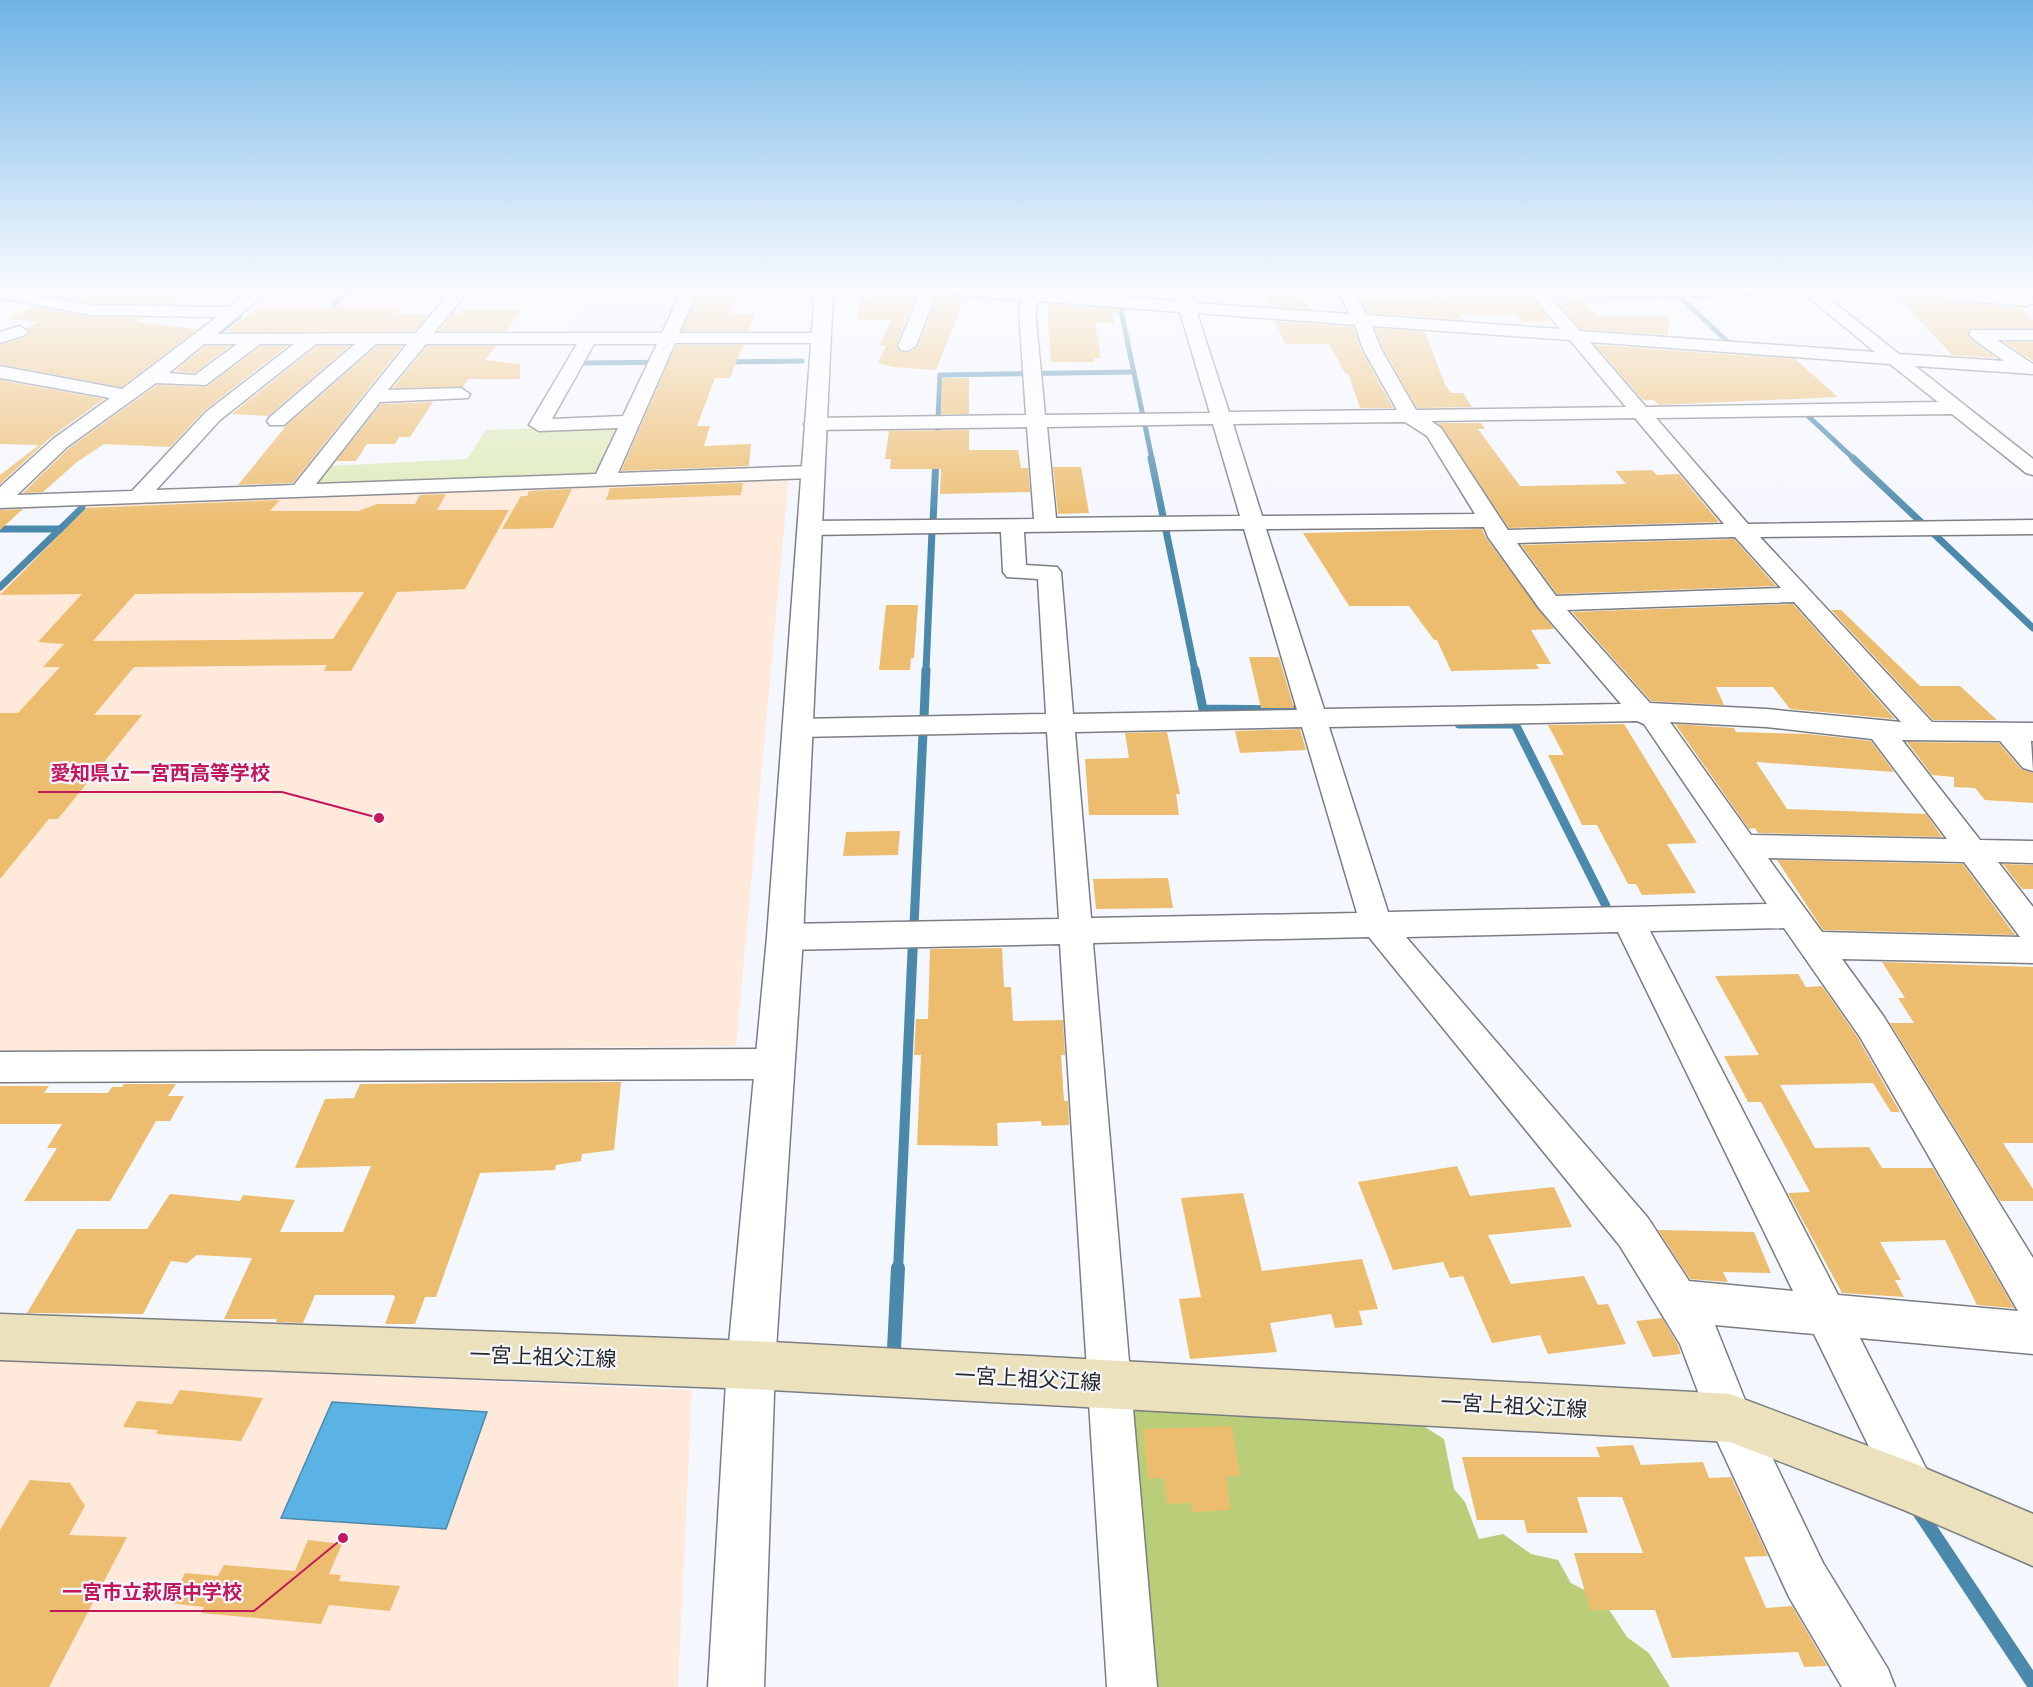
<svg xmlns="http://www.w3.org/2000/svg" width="2033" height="1687" font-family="'Nunito Sans','Noto Sans JP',sans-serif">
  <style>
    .built { fill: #e7ecfa }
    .education { fill: #fee9da }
    .green { fill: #ddeab7 }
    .forest { fill: #bace7a }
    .water { fill: #5ab3e4; stroke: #4b89ac; stroke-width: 1.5 }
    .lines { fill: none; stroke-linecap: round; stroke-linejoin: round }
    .stream-far4 { stroke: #4b89ac; stroke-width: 5 }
    .stream-far3 { stroke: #4b89ac; stroke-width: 7 }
    .stream-far2 { stroke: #4b89ac; stroke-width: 9 }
    .stream-far1 { stroke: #4b89ac; stroke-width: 10 }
    .stream { stroke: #4b89ac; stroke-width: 14 }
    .building { fill: #edbd6f; fill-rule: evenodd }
    .minor-casing { stroke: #7b7d83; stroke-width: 3 }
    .tertiary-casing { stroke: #7b7d83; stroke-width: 3 }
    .secondary-casing { stroke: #7b7d83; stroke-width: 3 }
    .minor { fill: #fff; fill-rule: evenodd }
    .tertiary { fill: #fff; fill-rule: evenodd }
    .secondary { fill: #ebe2bd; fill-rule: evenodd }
    .labels { text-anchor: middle; stroke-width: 4.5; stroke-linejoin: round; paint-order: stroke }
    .near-street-label { font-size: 21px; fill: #27272a; stroke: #f5f7fe }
    .leader { fill: none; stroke: #c2185b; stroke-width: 2 }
    .callout-dot { fill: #c2185b; stroke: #f5f7fe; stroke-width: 2 }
    .callout-label { font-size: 20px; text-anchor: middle; font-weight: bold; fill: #c2185b; stroke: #f5f7fe; stroke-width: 4.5; stroke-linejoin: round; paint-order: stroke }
  </style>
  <rect width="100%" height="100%" fill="#f5f7fe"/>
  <polygon class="built" points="587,304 680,304 667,337 567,336"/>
  <g class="education">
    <polygon points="789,476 736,1046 0,1053 0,589 88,505"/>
    <polygon points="0,1360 692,1390 678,1687 0,1687"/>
  </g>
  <polygon class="green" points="623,425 597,475 314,485 328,466 467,459 486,430"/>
  <polygon class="forest" points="1117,1402 1419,1423 1444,1439 1454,1489 1465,1502 1479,1539 1503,1534 1531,1554 1558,1560 1571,1583 1602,1599 1627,1637 1649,1653 1670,1687 1121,1687"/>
  <polygon class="water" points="332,1402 487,1412 446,1529 281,1518"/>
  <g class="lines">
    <g class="stream-far4">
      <polyline points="1190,290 1195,305"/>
      <polyline points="1677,294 1730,344"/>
      <polyline points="1120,306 1152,459"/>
      <polyline points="325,314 349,290"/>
      <polyline points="222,336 215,336 240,316 236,316"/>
      <polyline points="726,362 802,361"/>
      <polyline points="577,369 580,363 680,362"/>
      <polyline points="1807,415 1854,459"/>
      <polyline points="937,442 940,375 1134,372"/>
    </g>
    <g class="stream-far3">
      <polyline points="1151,458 1195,671"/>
      <polyline points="1853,458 1923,524"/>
      <polyline points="933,522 936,459"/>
      <polyline points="0,529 60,529"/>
      <polyline points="1933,533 2033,628"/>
      <polyline points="0,587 82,508"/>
      <polyline points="926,671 932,531"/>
    </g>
    <g class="stream-far2">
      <polyline points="1195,670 1203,709 1293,710"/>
      <polyline points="924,717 926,670"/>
      <polyline points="1459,724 1515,724 1606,906"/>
      <polyline points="914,925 923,733"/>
    </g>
    <polyline class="stream-far1" points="898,1270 913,941"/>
    <g class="stream">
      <polyline points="894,1349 898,1268"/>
      <polyline points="1920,1513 2033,1683"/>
    </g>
  </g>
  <g class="building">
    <polygon points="64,290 179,290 169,296 179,297 168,304 91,303 52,296"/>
    <polygon points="700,290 738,290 731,314 755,314 748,331 682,331"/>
    <polygon points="887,290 918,290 896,345 899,351 907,353 918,347 938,293 964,299 936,370 892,367 878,363 886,346 879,345 892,320 858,320 859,297 884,296"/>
    <polygon points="1269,290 1297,290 1310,309 1269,306"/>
    <polygon points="1439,290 1514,290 1519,296 1530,296 1551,322 1521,322 1516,315 1459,315 1463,320 1368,313 1360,299 1444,298"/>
    <polygon points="1896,295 1901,297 2022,308 2033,320 2033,328 1972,328 1967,334 1970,339 1996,358 1952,355"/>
    <polygon points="1556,300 1582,300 1598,316 1669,316 1668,335 1581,329"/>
    <polygon points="1047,304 1116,309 1118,313 1112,313 1114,323 1095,323 1101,358 1094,358 1095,362 1051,362"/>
    <polygon points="32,306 91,317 143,318 136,322 198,329 121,387 0,364 0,345 26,337 30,331 27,328 38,322 6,319"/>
    <polygon points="259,306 403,306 396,314 429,314 415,331 226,332"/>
    <polygon points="460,310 521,310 506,331 439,331 452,314 457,314"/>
    <polygon points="1269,321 1353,327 1361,350 1393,408 1360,408 1348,373 1345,373 1329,344 1285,344 1276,323"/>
    <polygon points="1375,328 1425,332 1445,384 1451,393 1463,393 1472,407 1417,408 1383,348"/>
    <polygon points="2004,342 2033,342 2033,361"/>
    <polygon points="676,345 743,345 730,378 715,378 697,426 710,426 704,446 751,444 749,466 621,471"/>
    <polygon points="1595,345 1795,359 1838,397 1659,405 1654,400 1643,400"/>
    <polygon points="205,346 230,346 194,373 175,371"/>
    <polygon points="261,346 287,346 205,410 170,447 104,444 77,462 43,492 23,493 68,449 157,385 207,387"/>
    <polygon points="317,346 349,346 268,416 232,414"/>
    <polygon points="377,346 402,346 293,483 238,485 286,426"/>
    <polygon points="427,346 497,346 485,360 520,364 520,379 468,379 463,387 393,388"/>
    <polygon points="942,378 969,378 969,414 941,414"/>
    <polygon points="0,380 104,399 51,437 0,484 0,475 39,445 0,444"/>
    <polygon points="433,402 410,437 399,437 395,444 367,444 356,461 336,461 381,404"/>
    <polygon points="1438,423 1481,423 1485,429 1478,429 1520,486 1626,484 1615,471 1652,470 1657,475 1679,474 1719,522 1509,528"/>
    <polygon points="969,430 969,450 1018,450 1021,468 1028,468 1030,492 940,494 941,469 890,469 891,459 885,459 889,431"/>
    <polygon points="1053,467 1081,467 1089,513 1058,514"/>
    <polygon points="743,483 741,495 606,500 610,488"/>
    <polygon points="572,489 553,528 502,529 521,496 527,496 529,491"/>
    <path d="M446,494l-9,16h72l-44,79 -68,3 -46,79h-27l3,-6 -193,2 -40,48h48l-84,104h-9l-49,60v-166h18l42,-46h-17l21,-23 -26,-2 44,-48 -82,1 86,-87 194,-8 -10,11h89l18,-7h38l5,-9zM364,592l-31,47 -240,2 42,-47z"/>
    <polygon points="23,509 0,530 0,510"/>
    <polygon points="1482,529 1486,538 1554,629 1531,630 1551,664 1536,664 1539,669 1451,671 1437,640 1434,640 1409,606 1349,606 1303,533"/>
    <polygon points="1734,539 1776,586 1557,594 1521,545"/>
    <polygon points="1793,604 1895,719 1790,709 1773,687 1716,687 1724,705 1651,701 1572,612"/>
    <polygon points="886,605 918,605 914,658 911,658 910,670 879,670"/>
    <polygon points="1831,610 1841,610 1920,686 1960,686 1997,720 1933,720"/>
    <polygon points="1249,657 1279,657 1294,708 1261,708"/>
    <polygon points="1624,724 1697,843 1667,844 1696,893 1642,895 1636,884 1628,884 1597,825 1582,825 1548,755 1564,755 1548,725"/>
    <polygon points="1675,724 1734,728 1736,732 1808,734 1871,741 1894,772 1756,762 1787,809 1926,814 1942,837 1758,833 1755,828 1749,829"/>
    <polygon points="1300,729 1306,750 1240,753 1235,731"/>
    <polygon points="1167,732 1180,794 1176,794 1179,815 1089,815 1085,759 1129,758 1125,733"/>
    <polygon points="1907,742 1999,743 2021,769 2033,773 2033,803 1985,800 1975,788 1954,787 1954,777 1932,775"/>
    <polygon points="900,831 898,855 843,856 846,832"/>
    <polygon points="1777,860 1963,864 2015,935 1823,930"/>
    <polygon points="2003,864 2033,865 2033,889 2022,889"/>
    <polygon points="1168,878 1173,908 1096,909 1093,879"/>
    <polygon points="1002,948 1004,987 1011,987 1013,1021 1063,1020 1065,1055 1061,1055 1064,1101 1068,1101 1069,1125 1042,1126 1041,1121 997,1123 998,1146 917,1145 921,1055 914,1055 916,1019 928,1019 930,949"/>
    <polygon points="1882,962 2033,967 2033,1143 2003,1143 2033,1189 2033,1201 2000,1201 1890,1023 1914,1023 1898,998 1905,998"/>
    <polygon points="1798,974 1806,987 1822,986 1858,1038 1900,1112 1891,1112 1873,1083 1780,1085 1815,1148 1869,1147 1882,1168 1933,1168 2014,1308 1977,1305 1945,1240 1880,1242 1901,1280 1895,1280 1904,1297 1842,1293 1788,1193 1810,1192 1761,1102 1748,1102 1724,1056 1759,1055 1715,976"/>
    <polygon points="621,1082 614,1150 582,1154 581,1161 556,1165 555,1170 480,1173 436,1297 425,1297 415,1324 385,1324 395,1297 393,1295 315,1295 303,1323 276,1322 277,1319 224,1319 252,1258 197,1255 187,1263 171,1261 143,1314 27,1313 77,1229 147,1229 170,1194 240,1201 243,1195 295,1200 280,1232 343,1232 371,1166 295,1168 325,1099 354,1098 360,1084"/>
    <polygon points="124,1084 176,1084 168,1096 184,1096 170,1121 156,1121 110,1201 24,1201 57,1148 47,1148 62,1124 0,1124 0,1086 49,1086 44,1093 108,1093 112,1087 122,1087"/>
    <polygon points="1457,1166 1470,1196 1554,1187 1572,1227 1488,1235 1511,1284 1584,1276 1598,1305 1608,1304 1626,1344 1548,1354 1540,1335 1492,1343 1463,1276 1450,1278 1443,1262 1393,1270 1358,1182"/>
    <polygon points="1243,1193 1262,1271 1362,1259 1378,1309 1359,1311 1363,1325 1335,1328 1331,1314 1270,1323 1277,1352 1190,1359 1179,1299 1201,1297 1181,1198"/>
    <polygon points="1658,1230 1754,1232 1771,1273 1723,1272 1728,1282 1690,1279"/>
    <polygon points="1662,1318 1677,1343 1681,1354 1653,1357 1636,1321"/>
    <polygon points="180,1390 263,1398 241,1441 156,1434 158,1430 123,1427 137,1401 172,1404"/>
    <polygon points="1232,1426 1240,1476 1226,1477 1231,1510 1192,1512 1191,1503 1167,1504 1164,1478 1148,1479 1143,1429"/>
    <polygon points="1633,1445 1641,1465 1703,1462 1709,1478 1731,1477 1768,1556 1744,1557 1766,1608 1792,1606 1827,1666 1804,1667 1798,1652 1672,1658 1655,1610 1590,1610 1574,1553 1643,1553 1622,1497 1577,1497 1588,1533 1527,1533 1524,1520 1477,1520 1462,1457 1600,1457 1596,1447"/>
    <polygon points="30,1480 70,1483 85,1506 69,1535 127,1537 49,1687 0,1687 0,1530"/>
    <polygon points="308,1540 342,1544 329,1574 341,1575 339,1581 400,1586 390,1611 329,1605 321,1624 201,1613 204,1607 170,1603 185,1573 218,1576 224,1565 295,1571"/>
  </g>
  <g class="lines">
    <defs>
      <g id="minor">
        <path d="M0,290l91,15 138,2 22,-17h18l-52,44 199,-1 36,-43h17l-35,43h228l20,-43h16l-19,43h141l9,5 -9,5h-145l-57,130 193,-7 7,2 3,4 -3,4 -7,2 -811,30v-21l53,-48 57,-41 -110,-20v-12l122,23 95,-72 -126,-2 -91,-17zM204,344h33l-42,31 -26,-2zM260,344h34l-88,68 -74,79 -115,4 50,-48 89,-64 50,2zM316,344h39l-85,73 -3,4 3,4h14l92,-81h31l-113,141 -138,5 64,-70zM426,344h151l-48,81 10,6 79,-3 -22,46 -280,10 64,-82 88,-4 2,-4 -9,-6 -73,2zM594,344h63l-34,72 -71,3z"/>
        <polygon points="921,290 937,290 916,346 907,351 901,350 898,346"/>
        <path d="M944,290h96l137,11 -3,-11h16l4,13 156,11 -13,-24h16l14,25 193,14 -32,-39h247l-8,5 -216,3 29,33 295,21 -75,-62h18l81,64 105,7 -32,-23 -3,-4 3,-4h61v10h-36l36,24v10l-118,-8 118,93v16l-7,-2 -74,-59 -296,4 92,106 285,-4v14l-273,3 172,185 101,1v18h-2l2,30 -10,-3 -23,-27 -98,-1 78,100 53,1v22l-35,-1 35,45v56l-191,-4 42,58 149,241v96l-173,-16 76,150 -7,16 -16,7 -16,-7 -83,-170 -99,-9 32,80 76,158 65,106 7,18h-53l-53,-90 -75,-163 -34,-90 -60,-98 -251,-309 -276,6 64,744h-50l-47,-743 -275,6 -11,-4 -5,-9 5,-9 11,-4 274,-5 -12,-187 -248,5 -10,-3 -4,-6 4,-6 10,-3 247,-5 -8,-135 -31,-2 -4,-5 -2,-40 -192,3 -8,-2 -3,-5 3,-5 8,-2 225,-2 -7,-92 -213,3 -10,-6 10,-6 212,-3 -7,-105 2,-10 -69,-5zM1038,301l142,11 30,101 -165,2 -10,-105zM1197,313l158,12 8,24 34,61 -168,2zM1372,326l198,14 56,67 -210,3 -35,-61zM1590,342l300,22 48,38 -292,5zM1635,418l89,106 -216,6 -67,-102 -10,-7zM1405,422l22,14 48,78 -213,2 -29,-92zM1213,424l27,92 -184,2 -9,-91zM1484,527l4,10 51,71 82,96 -297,5 -58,-180zM1244,529l53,181 -224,4 -12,-142 -4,-5 -31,-2 -2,-33zM1735,537l46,51 -225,8 -39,-53zM1794,602l107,120 -135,-13 -116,-6 -83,-93zM1637,721l7,3 123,180 -379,8 -59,-185zM1670,722l96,5 106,12 75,100 -196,-4zM1302,727l55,186 -266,5 -16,-186zM1768,858l196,4 56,75 -198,-5zM1784,928l76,109 158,274 -180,-16 -188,-364zM1618,932l175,359 -104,-10 -41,-63 -242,-281z"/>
        <polygon points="1893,290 1959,290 2026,296 2032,297 2033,303 2026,306 1901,295"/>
        <polygon points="19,326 28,331 25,335 0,343 0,332"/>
        <polygon points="773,1049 786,1053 791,1064 786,1075 773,1079 0,1082 0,1052"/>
      </g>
      <polygon id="tertiary" points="815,290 833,290 803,937 775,1365 764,1687 708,1687 727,1365 767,937"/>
      <polygon id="secondary" points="0,1314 751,1341 1730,1394 1913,1463 2033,1514 2033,1566 1904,1510 1730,1442 751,1389 0,1360"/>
    </defs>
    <use href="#minor" class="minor-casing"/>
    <use href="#tertiary" class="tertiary-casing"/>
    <use href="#secondary" class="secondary-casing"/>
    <use href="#minor" class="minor"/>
    <use href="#tertiary" class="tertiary"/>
    <use href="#secondary" class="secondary"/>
  </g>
  <linearGradient id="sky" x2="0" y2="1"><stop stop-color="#6fb4e6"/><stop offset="0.55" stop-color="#fafbff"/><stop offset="1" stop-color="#fafbff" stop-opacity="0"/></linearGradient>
  <rect width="2033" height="526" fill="url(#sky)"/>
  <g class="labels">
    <g class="near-street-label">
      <text transform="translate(543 1357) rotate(2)" y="7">一宮上祖父江線</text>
      <text transform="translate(1028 1379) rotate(3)" y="7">一宮上祖父江線</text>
      <text transform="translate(1514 1406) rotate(3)" y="7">一宮上祖父江線</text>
    </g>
  </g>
  <path class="leader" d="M379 818L282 792H38M343 1538L254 1611H50"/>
  <g class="callout-dot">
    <circle cx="379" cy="818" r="6"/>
    <circle cx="343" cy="1538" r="6"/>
  </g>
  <g class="callout-label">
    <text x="160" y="780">愛知県立一宮西高等学校</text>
    <text x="152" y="1599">一宮市立萩原中学校</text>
  </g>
</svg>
